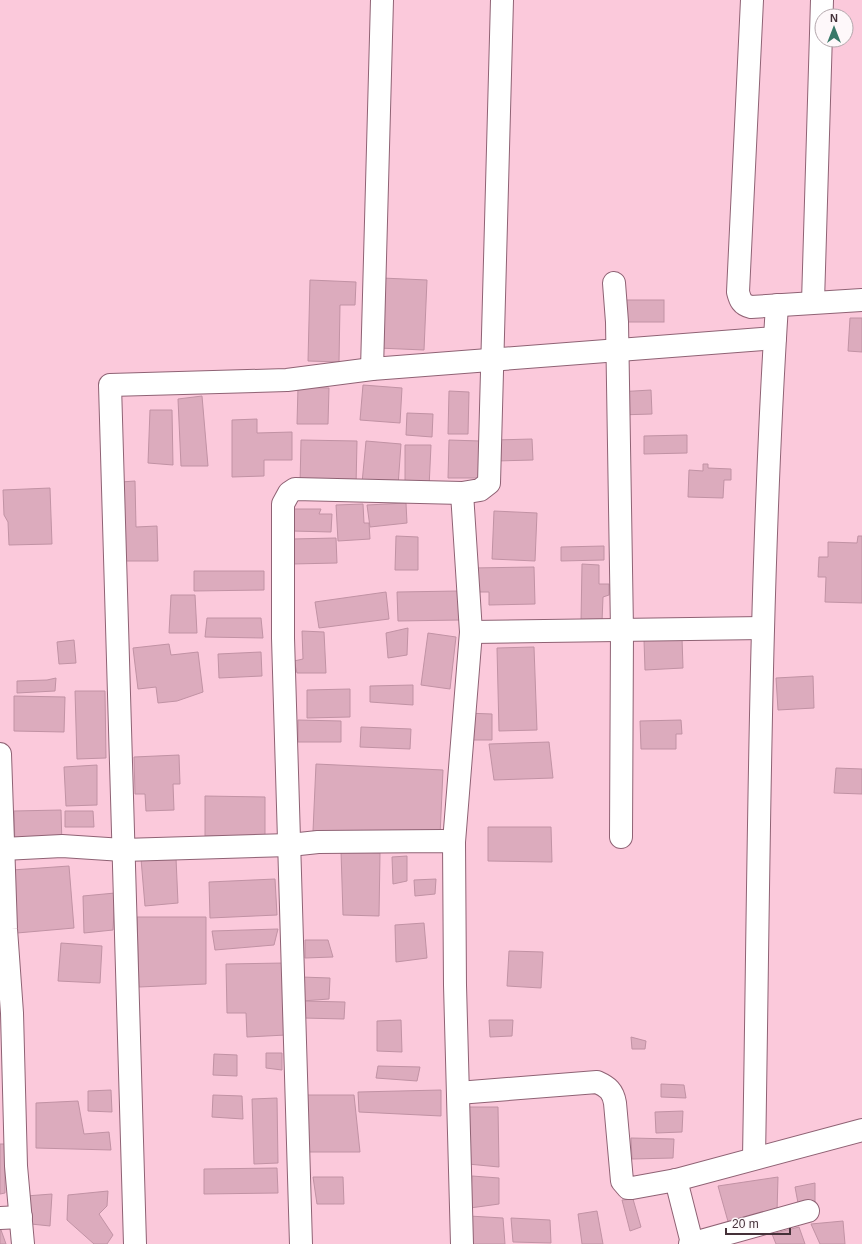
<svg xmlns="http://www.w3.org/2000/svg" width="862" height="1244" font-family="Helvetica,sans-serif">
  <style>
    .building { fill: #dcabbd; stroke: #c192a4 }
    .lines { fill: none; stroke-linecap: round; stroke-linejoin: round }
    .minor-casing { stroke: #8f6274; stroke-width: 24 }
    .minor { stroke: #fff; stroke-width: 22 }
  </style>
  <rect width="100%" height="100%" fill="#fbc9db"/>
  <g class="building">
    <polygon points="382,278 427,280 424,350 378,348"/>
    <polygon points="310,280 356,282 355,305 340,305 339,362 308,361"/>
    <rect x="617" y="300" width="47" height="22"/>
    <polygon points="850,318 862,318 862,352 848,351"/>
    <polygon points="363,385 402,388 400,423 360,420"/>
    <polygon points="298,387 329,388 328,424 297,424"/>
    <polygon points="651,390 652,414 618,415 617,392"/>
    <polygon points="449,391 469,392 468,434 448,434"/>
    <polygon points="202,396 208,466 181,466 178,399"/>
    <polygon points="150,410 172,410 173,465 148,463"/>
    <polygon points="407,413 433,414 432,437 406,435"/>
    <polygon points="257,419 257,433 292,432 292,460 264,460 264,476 232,477 232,420"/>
    <polygon points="687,435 687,453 644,454 644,436"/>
    <polygon points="532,439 533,460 496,461 495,440"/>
    <polygon points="301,440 357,441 356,486 300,485"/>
    <polygon points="449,440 480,441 480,478 448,478"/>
    <polygon points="366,441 401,444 398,486 362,483"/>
    <polygon points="405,445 431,445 429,488 405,487"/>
    <polygon points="703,464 708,464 708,468 731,469 731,480 724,480 723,498 688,497 689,470 703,471"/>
    <polygon points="135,481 136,527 157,526 158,561 122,561 121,482"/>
    <polygon points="50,488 52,544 9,545 8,522 4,515 3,490"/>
    <polygon points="406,503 407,523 370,527 367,505"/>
    <polygon points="363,504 364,523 369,523 370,539 338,541 336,505"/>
    <polygon points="292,509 321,509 319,514 332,514 331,532 292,531"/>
    <polygon points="494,511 537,513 535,561 492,559"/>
    <polygon points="396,536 418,537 418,570 395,570"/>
    <polygon points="858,536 862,536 862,603 825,602 826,577 818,577 819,557 828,557 828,542 857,543"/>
    <polygon points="336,538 337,563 292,564 292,539"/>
    <polygon points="604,546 604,560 561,561 561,547"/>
    <polygon points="582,564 599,565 599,584 609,584 609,595 603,597 602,622 581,622"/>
    <polygon points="534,567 535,604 489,605 489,592 473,592 472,568"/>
    <polygon points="194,571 264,571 264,590 194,591"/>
    <polygon points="459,591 460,620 398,621 397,592"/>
    <polygon points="386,592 389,619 319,628 315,602"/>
    <polygon points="171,595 195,595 197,633 169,633"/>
    <polygon points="207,618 261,618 263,638 205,637"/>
    <polygon points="408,628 407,655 388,658 386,633"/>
    <polygon points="302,631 324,632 326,673 297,673 294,661 303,659"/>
    <polygon points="428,633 456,637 450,689 421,685"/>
    <polygon points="682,638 683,668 645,670 644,640"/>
    <polygon points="74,640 76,663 59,664 57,642"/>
    <polygon points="169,644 171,655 198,652 203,692 177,701 158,703 156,687 138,689 133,648"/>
    <polygon points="534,647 537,730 499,731 497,648"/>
    <polygon points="261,652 262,676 219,678 218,654"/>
    <polygon points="813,676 814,708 778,710 776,678"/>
    <polygon points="56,678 55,691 17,693 17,681 47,680"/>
    <polygon points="413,685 413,705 370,702 370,686"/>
    <polygon points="350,689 350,717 307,718 307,690"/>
    <polygon points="75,691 105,691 106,758 77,759"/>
    <polygon points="14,696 65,697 64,732 14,731"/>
    <polygon points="465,713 492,714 492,740 465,740"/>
    <polygon points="298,720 341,721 341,742 298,742"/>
    <polygon points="681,720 682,734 676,734 676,749 641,749 640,721"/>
    <polygon points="361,727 411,729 410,749 360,747"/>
    <polygon points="549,742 553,778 494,780 489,744"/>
    <polygon points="179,755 180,784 173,784 174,810 146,811 145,794 135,794 134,757"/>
    <polygon points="316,764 443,770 440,836 313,831"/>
    <polygon points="97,765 97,805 66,806 64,767"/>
    <polygon points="836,768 862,769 862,794 834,793"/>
    <polygon points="205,796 265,797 265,836 205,836"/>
    <polygon points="61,810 62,846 15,847 14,811"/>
    <polygon points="65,811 93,811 94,827 65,827"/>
    <polygon points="488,827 551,827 552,862 488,861"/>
    <polygon points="341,851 380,853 379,916 343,915"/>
    <polygon points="407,856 407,881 393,884 392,857"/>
    <polygon points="176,858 178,903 145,906 141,859"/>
    <polygon points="69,866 74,928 17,933 12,870"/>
    <polygon points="275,879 277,915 210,918 209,882"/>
    <polygon points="436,879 435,894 415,896 414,880"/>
    <polygon points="115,893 113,930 84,933 83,896"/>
    <polygon points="137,917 206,917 206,984 139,987"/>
    <polygon points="424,923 427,958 396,962 395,925"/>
    <polygon points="278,929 274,945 215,950 212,931"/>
    <polygon points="305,940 328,940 333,957 305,958"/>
    <polygon points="61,943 102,946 100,983 58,981"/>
    <polygon points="509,951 543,952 541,988 507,986"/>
    <polygon points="284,963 286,1035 247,1037 246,1013 227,1013 226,964"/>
    <polygon points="301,977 330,978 329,999 302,1001"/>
    <polygon points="302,1001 345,1002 344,1019 303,1018"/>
    <polygon points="401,1020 402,1052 377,1051 377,1021"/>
    <polygon points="489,1020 513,1020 512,1036 490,1037"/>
    <polygon points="631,1037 646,1041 645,1049 632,1049"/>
    <polygon points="266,1053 282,1053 282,1070 266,1068"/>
    <polygon points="214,1054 237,1055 237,1076 213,1075"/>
    <polygon points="378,1066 420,1067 417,1081 376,1078"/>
    <polygon points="661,1084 684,1085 686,1098 661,1097"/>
    <polygon points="111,1090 112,1112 88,1111 88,1091"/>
    <polygon points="441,1090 441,1116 359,1112 358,1092"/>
    <polygon points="213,1095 242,1096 243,1119 212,1117"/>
    <polygon points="301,1095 354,1095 360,1152 303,1152"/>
    <polygon points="277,1098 278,1163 254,1164 252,1099"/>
    <polygon points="78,1101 84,1134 109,1132 111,1150 36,1148 36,1103"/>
    <polygon points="466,1107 498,1107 499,1167 468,1164"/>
    <polygon points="683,1111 682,1132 656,1133 655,1112"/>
    <polygon points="631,1138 674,1139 673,1158 632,1159"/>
    <polygon points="0,1144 5,1144 5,1193 0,1194"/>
    <polygon points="277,1168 278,1193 204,1194 204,1169"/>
    <polygon points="472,1176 499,1178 499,1204 470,1208"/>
    <polygon points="313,1177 343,1177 344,1204 317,1204"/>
    <polygon points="778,1177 777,1212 729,1225 718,1186"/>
    <polygon points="815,1183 815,1203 798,1203 795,1187"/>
    <polygon points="108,1191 107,1206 99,1214 113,1235 107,1244 94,1244 67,1220 68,1195"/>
    <polygon points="52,1194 50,1226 31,1224 26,1196"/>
    <polygon points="633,1199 641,1227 630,1231 622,1200"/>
    <polygon points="597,1211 603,1244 582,1244 578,1214"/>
    <polygon points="469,1216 503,1218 505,1244 470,1244"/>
    <polygon points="511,1218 550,1220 551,1243 513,1242"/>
    <polygon points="843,1221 845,1244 820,1244 811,1224"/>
    <polygon points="799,1227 805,1244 776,1244 772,1234"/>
    <polygon points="0,1230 1,1230 6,1244 0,1244"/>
  </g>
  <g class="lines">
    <defs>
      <g id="minor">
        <path d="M752,0l-14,292c2,8 4,13 13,15l111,-7"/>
        <polyline points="614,283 617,322 622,630 621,837"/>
        <polyline points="813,302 822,0"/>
        <polyline points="372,369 382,0"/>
        <polyline points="471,632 763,628"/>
        <polyline points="0,754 6,929 12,1013 16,1166 23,1244"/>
        <polyline points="3,849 62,846 123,850 290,845 318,842 442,841 454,842"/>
        <path d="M458,1093l139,-11c11,5 16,9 18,21l7,78 6,7h4l44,-8 186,-50"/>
        <path d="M754,1158c5,-284 5,-569 23,-853"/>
        <polyline points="676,1180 692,1243"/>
        <polyline points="0,1218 21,1217"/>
        <polyline points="135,1244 110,385 287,380 372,369 775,338"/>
        <polyline points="301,1244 283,638 283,504 289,493 295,489 462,493 480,490 489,483 502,0"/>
        <polyline points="462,1244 455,985 454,842 471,632 462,493"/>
        <polyline points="690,1244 808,1211"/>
      </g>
    </defs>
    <use href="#minor" class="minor-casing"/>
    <use href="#minor" class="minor"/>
  </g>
  <g transform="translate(834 28)"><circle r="19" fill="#fef8fa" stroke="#b4a8ad"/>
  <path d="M0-3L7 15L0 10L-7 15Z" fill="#397969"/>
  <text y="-6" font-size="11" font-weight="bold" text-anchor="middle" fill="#453139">N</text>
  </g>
  <path d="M726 1228v6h64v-6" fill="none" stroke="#453139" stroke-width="2"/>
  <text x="732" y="1228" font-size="12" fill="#453139" stroke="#fef8fa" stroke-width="3" paint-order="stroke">20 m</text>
</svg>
